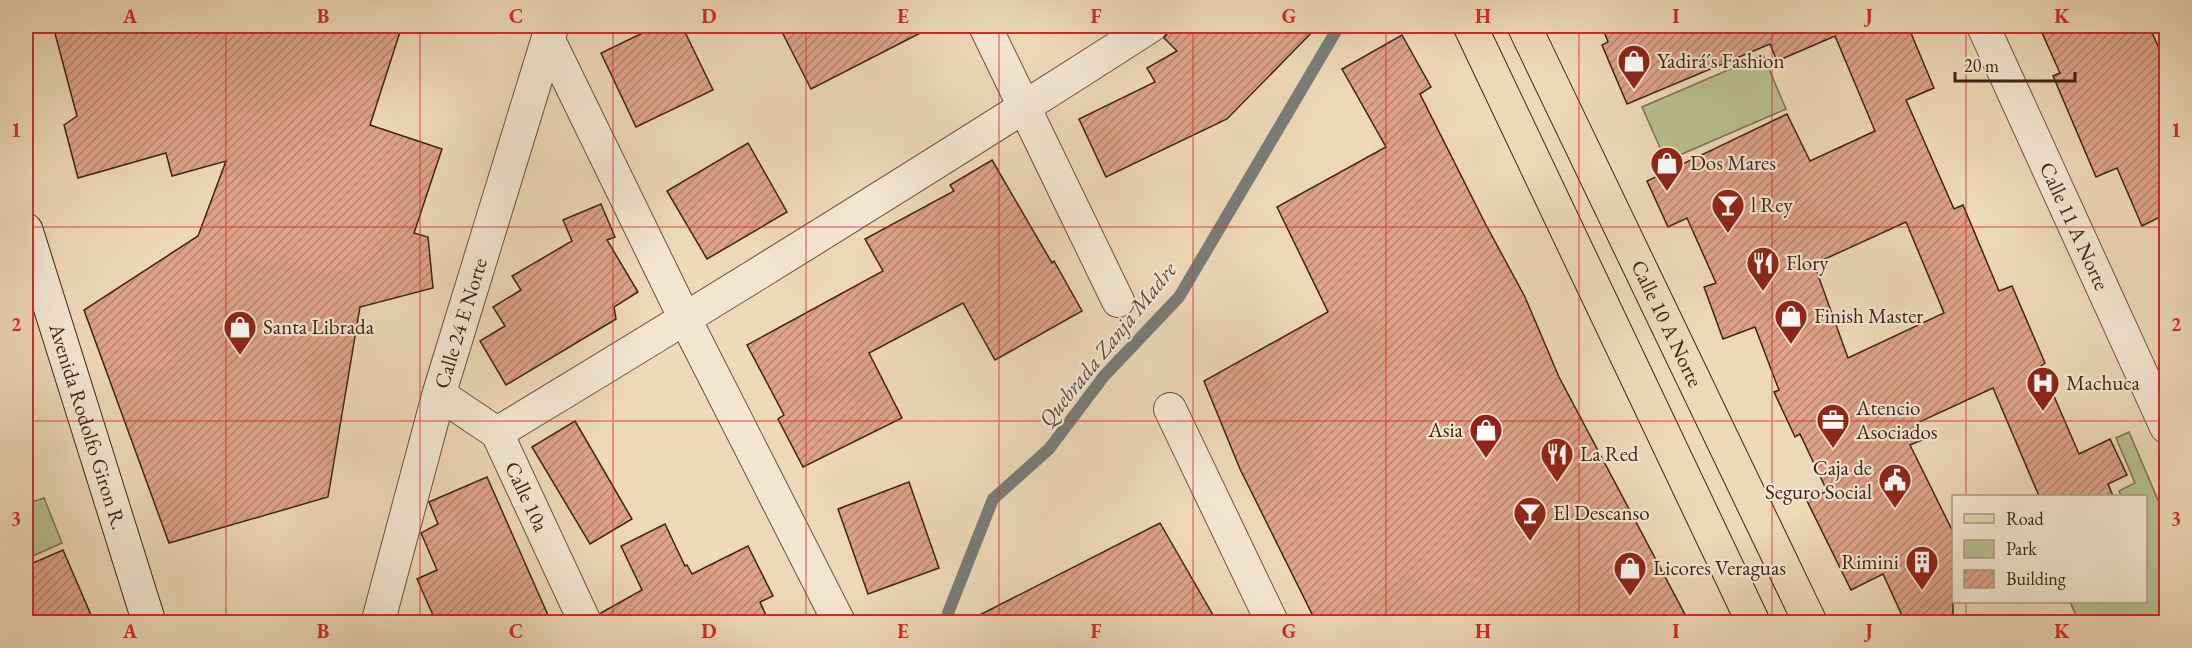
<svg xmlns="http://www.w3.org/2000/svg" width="2192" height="648" font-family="'EB Garamond',serif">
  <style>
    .green { fill: #b7bf8f; stroke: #7c7152; stroke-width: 1.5 }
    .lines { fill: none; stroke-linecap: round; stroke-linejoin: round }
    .stream { stroke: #787c78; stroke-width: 12 }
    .building { fill: url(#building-hatch); stroke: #402316; stroke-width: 1.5; fill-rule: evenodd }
    .minor-casing { stroke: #6b503e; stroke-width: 34 }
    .tertiary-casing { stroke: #6b503e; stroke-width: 35 }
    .secondary-casing { stroke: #402316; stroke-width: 35 }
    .primary-casing { stroke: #402316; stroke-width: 35 }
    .minor { stroke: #f3e6d1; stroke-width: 32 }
    .tertiary { stroke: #f3e6d1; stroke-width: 33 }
    .secondary { stroke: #f3e6d1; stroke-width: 33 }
    .primary { stroke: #edd8b8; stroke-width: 33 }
    .grid { fill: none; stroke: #d62828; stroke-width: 1.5; stroke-opacity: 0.55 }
    .labels { text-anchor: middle; stroke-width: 4.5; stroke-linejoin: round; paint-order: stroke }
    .poi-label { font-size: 21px; fill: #402316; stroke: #f3e6d1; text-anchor: start }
    .street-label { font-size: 21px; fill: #402316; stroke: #f3e6d1 }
    .water-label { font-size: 22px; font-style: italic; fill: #58483f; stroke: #f3e6d1 }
    .neatline { fill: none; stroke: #d62828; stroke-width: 2 }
    .grid-label { font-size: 20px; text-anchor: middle; font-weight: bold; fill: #d62828 }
  </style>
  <defs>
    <pattern id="building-hatch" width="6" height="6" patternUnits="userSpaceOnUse" patternTransform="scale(1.5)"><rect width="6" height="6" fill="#dda289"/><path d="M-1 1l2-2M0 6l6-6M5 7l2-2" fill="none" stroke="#b5846f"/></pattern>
  </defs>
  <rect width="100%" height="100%" fill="#edd8b8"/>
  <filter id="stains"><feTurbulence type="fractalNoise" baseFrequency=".00333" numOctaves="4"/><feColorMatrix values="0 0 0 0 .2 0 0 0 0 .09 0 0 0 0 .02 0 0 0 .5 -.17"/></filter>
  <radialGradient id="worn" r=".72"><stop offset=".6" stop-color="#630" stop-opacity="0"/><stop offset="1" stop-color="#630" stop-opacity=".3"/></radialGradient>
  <g class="green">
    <polygon points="1763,55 1786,109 1666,161 1642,107"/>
    <polygon points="2129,432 2166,519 2166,622 2079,622 2070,602 2146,602 2146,496 2121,496 2119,491 2135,483 2116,438"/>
    <polygon points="44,498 62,543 26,559 26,504"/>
  </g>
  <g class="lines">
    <polyline class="stream" points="947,622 948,613 993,499 1049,449 1104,376 1179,297 1339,26"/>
  </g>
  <g class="building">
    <polygon points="53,26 384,26 400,32 370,125 442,149 414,233 428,237 433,288 360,307 328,497 169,543 84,310 198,236 226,161 172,176 166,153 78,178 64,125 77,116"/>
    <polygon points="657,26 682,26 713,90 636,127 601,53"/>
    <polygon points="779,26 934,26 811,89"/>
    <polygon points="1169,26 1318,26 1227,119 1106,177 1079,119 1155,82 1147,68 1177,51 1164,38 1167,34"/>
    <path d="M1602,26h306l26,62 -28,12 48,109 9,-4 36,86 13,-5 33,77 -4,3 38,88 31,-15 17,36 -19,9 5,12h-74l-46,-108 -76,35 7,16 -14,6 43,87v90h-48l-22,-48 -32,16 -44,-89 20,-10 -27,-57 -5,3 -21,-45 5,-2 -24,-63 -32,12 -19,-52 12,-4 -29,-65 -19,9 -21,-46 140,-67 23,47 65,-30 -40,-95 -58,25 -7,-17 -143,60 -25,-59 6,-3zM1906,222l38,91 -96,45 -34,-94z"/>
    <polygon points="2039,26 2149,26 2166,64 2166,214 2142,226 2117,168 2096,177 2053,76 2060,73"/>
    <polygon points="1402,35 1431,87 1420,94 1486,225 1525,297 1559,377 1689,622 1316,622 1240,469 1204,381 1328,312 1277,207 1386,147 1342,69"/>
    <polygon points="748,143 787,212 707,259 667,191"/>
    <polygon points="992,160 1052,263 1054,261 1082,311 995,360 963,303 869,353 902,418 803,467 778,419 784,415 747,345 883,271 865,239 954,191 950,185"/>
    <polygon points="601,204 615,237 607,240 638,292 614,307 616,319 506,385 480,341 505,326 493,307 521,290 512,276 572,241 563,220"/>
    <polygon points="575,421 632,519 590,544 532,447"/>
    <polygon points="487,477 551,622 436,622 417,579 437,570 421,533 438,524 429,502"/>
    <polygon points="909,482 939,568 868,594 838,509"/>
    <polygon points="1160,523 1217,622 966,622"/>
    <polygon points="665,524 685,566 687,565 692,574 748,546 773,596 760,602 769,622 603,622 601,613 642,590 621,546"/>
    <polygon points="63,550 94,622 26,622 26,566"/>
  </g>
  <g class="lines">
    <defs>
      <g id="minor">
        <polyline points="985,26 1118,301"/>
        <path id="s1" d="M1983,26l183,401"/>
        <polyline points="548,38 685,319 839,622"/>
        <path id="s2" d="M439,394l58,39 88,189"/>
        <polyline points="1170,409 1272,622"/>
        <path d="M497,433c220,-133 438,-268 654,-407"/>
      </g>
      <g id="tertiary">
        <path id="s3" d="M378,622l61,-228 113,-368"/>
      </g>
      <g id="secondary">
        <path id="s4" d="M26,230l123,392"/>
      </g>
      <g id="primary">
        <polyline points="1470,26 1753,622"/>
        <path id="s5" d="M1524,26l286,596"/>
      </g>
    </defs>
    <use href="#minor" class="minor-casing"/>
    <use href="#tertiary" class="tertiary-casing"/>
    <use href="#secondary" class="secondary-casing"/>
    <use href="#primary" class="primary-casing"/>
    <use href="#minor" class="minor"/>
    <use href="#tertiary" class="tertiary"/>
    <use href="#secondary" class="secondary"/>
    <use href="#primary" class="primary"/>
  </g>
  <path class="grid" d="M226,26v596M420,26v596M613,26v596M806,26v596M999,26v596M1193,26v596M1386,26v596M1579,26v596M1772,26v596M1966,26v470M26,227h2140M26,421h2140M1966,602v20"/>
  <defs>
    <symbol id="shop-pin" viewBox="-11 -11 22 30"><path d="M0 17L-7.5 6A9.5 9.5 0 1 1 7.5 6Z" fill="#8f2418" stroke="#f3e6d1"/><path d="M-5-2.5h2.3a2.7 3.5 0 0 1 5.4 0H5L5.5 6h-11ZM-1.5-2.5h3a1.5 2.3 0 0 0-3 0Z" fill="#fff"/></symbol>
    <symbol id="bar-pin" viewBox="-11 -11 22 30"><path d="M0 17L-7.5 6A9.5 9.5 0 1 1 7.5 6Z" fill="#8f2418" stroke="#f3e6d1"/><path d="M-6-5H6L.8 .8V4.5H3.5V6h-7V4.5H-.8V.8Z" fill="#fff"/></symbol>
    <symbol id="restaurant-pin" viewBox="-11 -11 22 30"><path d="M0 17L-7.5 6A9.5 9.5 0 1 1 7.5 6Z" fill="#8f2418" stroke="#f3e6d1"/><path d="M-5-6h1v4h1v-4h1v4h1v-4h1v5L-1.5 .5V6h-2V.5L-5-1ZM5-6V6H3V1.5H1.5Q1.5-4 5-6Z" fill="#fff"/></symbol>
    <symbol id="hospital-pin" viewBox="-11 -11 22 30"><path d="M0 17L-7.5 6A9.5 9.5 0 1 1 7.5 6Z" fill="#8f2418" stroke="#f3e6d1"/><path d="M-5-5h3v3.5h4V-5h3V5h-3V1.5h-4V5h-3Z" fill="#fff"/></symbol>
    <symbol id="office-pin" viewBox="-11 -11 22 30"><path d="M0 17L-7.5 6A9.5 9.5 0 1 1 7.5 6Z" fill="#8f2418" stroke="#f3e6d1"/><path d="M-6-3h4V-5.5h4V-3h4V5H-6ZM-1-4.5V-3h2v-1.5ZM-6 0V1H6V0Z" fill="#fff"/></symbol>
    <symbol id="civic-pin" viewBox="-11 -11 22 30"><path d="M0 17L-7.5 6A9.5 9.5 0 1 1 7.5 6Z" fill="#8f2418" stroke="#f3e6d1"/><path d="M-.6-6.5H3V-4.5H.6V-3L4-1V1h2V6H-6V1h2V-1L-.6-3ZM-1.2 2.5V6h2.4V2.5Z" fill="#fff"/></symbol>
    <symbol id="building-pin" viewBox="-11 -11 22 30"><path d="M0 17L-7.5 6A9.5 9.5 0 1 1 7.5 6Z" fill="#8f2418" stroke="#f3e6d1"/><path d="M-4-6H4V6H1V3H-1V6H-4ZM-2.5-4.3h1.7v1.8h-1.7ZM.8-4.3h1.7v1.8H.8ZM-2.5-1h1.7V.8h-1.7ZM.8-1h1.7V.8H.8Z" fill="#fff"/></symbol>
  </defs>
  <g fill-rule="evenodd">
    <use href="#shop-pin" x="1615" y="42" width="38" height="52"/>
    <use href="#shop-pin" x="1648" y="144" width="38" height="52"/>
    <use href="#bar-pin" x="1709" y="186" width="38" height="52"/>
    <use href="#restaurant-pin" x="1744" y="244" width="38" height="52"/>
    <use href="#shop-pin" x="1772" y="297" width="38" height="52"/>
    <use href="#shop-pin" x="221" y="308" width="38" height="52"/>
    <use href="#hospital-pin" x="2024" y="364" width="38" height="52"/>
    <use href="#office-pin" x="1814" y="401" width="38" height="52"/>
    <use href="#shop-pin" x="1467" y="411" width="38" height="52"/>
    <use href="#restaurant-pin" x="1538" y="435" width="38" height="52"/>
    <use href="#civic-pin" x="1876" y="461" width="38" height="52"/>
    <use href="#bar-pin" x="1511" y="494" width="38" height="52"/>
    <use href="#building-pin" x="1903" y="543" width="38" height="52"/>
    <use href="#shop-pin" x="1611" y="549" width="38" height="52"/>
  </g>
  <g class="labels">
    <g class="poi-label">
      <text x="1657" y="68">Yadirá´s Fashion</text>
      <text x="1690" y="170">Dos Mares</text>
      <text x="1751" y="212">l Rey</text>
      <text x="1786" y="270">Flory</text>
      <text x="1814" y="323">Finish Master</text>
      <text x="263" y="334">Santa Librada</text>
      <text x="2066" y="390">Machuca</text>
      <text x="1856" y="415">Atencio<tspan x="1856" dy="24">Asociados</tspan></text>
      <text x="1463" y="437" text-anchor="end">Asia</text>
      <text x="1580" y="461">La Red</text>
      <text x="1872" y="475" text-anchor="end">Caja de<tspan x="1872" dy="24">Seguro Social</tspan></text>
      <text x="1553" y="520">El Descanso</text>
      <text x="1899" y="569" text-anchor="end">Rimini</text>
      <text x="1653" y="575">Licores Veraguas</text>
    </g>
    <g class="street-label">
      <text dy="7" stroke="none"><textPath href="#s1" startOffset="220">Calle 11 A Norte</textPath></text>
      <text dy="7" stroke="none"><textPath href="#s3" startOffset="310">Calle 24 E Norte</textPath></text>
      <text dy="7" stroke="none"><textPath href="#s5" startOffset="330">Calle 10 A Norte</textPath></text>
      <text dy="7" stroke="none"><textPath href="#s4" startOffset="206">Avenida Rodolfo Giron R.</textPath></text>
      <text dy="7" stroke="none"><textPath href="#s2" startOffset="140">Calle 10a</textPath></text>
    </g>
    <g class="water-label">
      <text transform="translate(1107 344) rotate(-51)" y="8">Quebrada Zanja Madre</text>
    </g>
  </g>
  <rect width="2192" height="648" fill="none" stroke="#edd8b8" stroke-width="66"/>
  <rect x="1952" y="495" width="195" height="108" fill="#f3e6d1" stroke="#ab9886" stroke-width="1.5"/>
  <rect x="1964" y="514" width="30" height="9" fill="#edd8b8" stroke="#ab9886" stroke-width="1.5"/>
  <text x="2006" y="525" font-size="18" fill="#402316">Road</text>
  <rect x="1964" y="540" width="30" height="18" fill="#b7bf8f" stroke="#ab9886" stroke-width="1.5"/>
  <text x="2006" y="555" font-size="18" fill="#402316">Park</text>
  <rect x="1964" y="570" width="30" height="18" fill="url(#building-hatch)" stroke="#ab9886" stroke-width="1.5"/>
  <text x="2006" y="585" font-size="18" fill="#402316">Building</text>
  <path d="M1955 72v9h120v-9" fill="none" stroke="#402316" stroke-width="3"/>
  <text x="1964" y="72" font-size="18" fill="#402316" stroke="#f3e6d1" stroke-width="4.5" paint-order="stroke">20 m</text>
  <rect x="33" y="33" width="2126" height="582" class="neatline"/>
  <g class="grid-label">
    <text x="130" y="23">A</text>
    <text x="323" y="23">B</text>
    <text x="516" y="23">C</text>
    <text x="709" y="23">D</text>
    <text x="903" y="23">E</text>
    <text x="1096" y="23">F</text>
    <text x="1289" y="23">G</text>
    <text x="1483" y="23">H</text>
    <text x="1676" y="23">I</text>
    <text x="1869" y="23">J</text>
    <text x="2062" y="23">K</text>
    <text x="16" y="137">1</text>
    <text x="2176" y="137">1</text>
    <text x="16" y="331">2</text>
    <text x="2176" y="331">2</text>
    <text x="16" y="525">3</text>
    <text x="2176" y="525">3</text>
    <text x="130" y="638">A</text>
    <text x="323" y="638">B</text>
    <text x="516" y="638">C</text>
    <text x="709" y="638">D</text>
    <text x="903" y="638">E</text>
    <text x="1096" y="638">F</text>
    <text x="1289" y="638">G</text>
    <text x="1483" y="638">H</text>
    <text x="1676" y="638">I</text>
    <text x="1869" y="638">J</text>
    <text x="2062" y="638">K</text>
  </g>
  <rect width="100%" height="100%" filter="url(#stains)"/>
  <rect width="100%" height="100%" fill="url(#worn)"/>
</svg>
